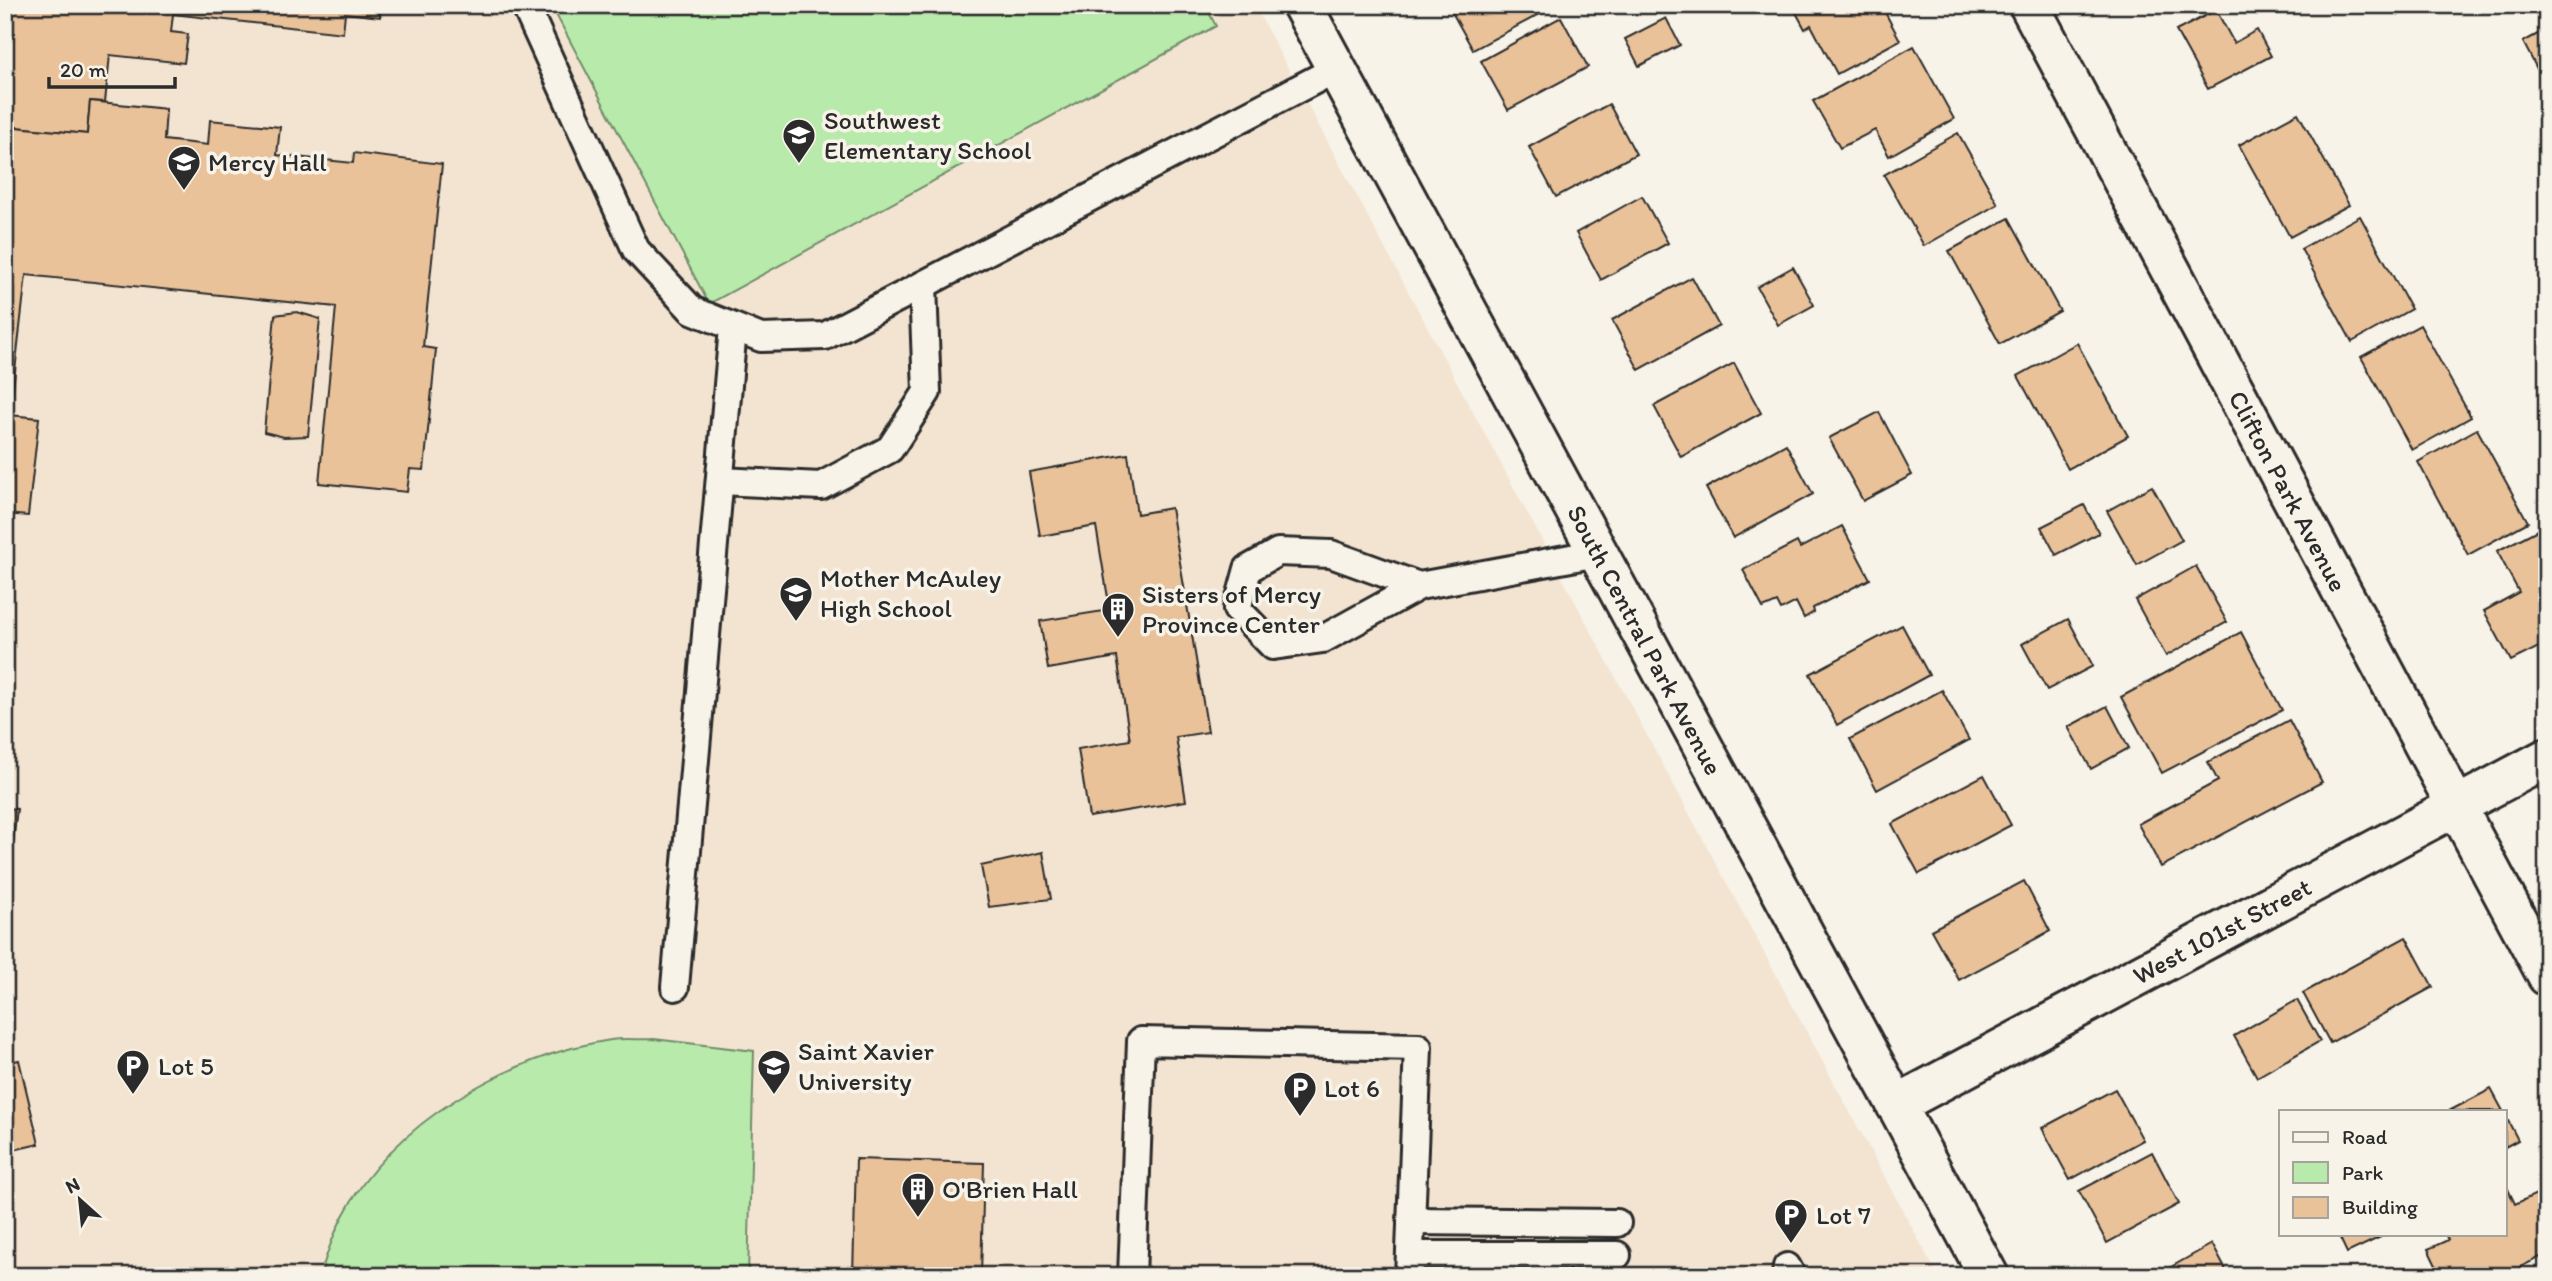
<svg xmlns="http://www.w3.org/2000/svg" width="2552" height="1281" font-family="Itim,sans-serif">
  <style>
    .built { fill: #f3e4d1 }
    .green { fill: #b8ebab; stroke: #728b6b; stroke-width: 2 }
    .building { fill: #eac29a; stroke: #2b2b2b; stroke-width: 2 }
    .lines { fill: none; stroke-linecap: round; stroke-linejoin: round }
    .lane-casing { stroke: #2b2b2b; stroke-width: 32 }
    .street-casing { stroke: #2b2b2b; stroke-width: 44 }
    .lane { stroke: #f7f3e8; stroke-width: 26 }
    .street { stroke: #f7f3e8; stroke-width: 38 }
    .labels { text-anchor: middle; stroke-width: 7; stroke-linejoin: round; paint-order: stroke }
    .poi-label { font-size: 26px; fill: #2b2b2b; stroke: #f7f3e8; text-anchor: start }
    .street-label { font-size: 26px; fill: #2b2b2b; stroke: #f7f3e8 }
  </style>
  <rect width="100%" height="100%" fill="#f7f3e8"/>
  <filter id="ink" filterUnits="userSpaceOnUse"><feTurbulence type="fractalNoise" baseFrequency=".0143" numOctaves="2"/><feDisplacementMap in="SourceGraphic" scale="14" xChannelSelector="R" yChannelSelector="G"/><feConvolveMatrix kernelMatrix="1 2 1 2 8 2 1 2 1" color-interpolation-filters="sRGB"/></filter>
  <g filter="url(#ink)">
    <polygon class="built" points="5,5 1254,5 1938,1276 5,1276"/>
    <g class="green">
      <polygon points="551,5 1205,5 1216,26 709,304"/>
      <path d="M654,1039l100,12 -6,225h-428c6,-20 13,-41 23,-60 47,-92 168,-162 268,-176 14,-2 29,0 43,-1z"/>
    </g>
    <g class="building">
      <polygon points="5,5 381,5 380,17 345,13 343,33 173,14 171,32 188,34 184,63 110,55 105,102 90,101 87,134 5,126"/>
      <polygon points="1448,5 1552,5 1553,7 1473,50"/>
      <polygon points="1792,5 1881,5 1900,40 1837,74 1811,25 1805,29"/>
      <polygon points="2216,10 2234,43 2257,30 2271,56 2208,89 2176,31"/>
      <polygon points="1561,17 1588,67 1508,110 1481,61"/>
      <polygon points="1666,18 1680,45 1639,66 1625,39"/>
      <polygon points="2547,29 2547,88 2523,42"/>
      <polygon points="1914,46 1954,119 1889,156 1875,130 1840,148 1813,101"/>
      <polygon points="90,101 166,109 164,140 208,145 210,120 280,127 277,155 353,163 354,153 442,164 423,347 436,349 424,470 410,469 407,492 319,483 336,307 26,275 10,415 39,418 28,516 5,514 5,126 87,134"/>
      <polygon points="1609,104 1636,154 1556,197 1529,147"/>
      <polygon points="2298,113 2349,205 2290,237 2239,145"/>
      <polygon points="1958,133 1998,204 1924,246 1884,175"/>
      <polygon points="1642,196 1668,243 1601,280 1576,233"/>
      <polygon points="2360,216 2411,309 2352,342 2301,249"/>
      <polygon points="2009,218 2060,311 2000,344 1949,251"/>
      <polygon points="1793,267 1814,305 1778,325 1757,287"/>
      <polygon points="1692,277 1719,326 1639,370 1612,320"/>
      <polygon points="297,312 320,319 308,436 284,437 264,432 275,315"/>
      <polygon points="2420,325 2471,417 2412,450 2361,357"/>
      <polygon points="2077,343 2128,436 2068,469 2018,376"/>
      <polygon points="1734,363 1761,413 1681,457 1654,406"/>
      <polygon points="1879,412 1912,475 1863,501 1829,438"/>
      <polygon points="2477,429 2528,522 2468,555 2418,462"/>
      <polygon points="1786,444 1813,494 1733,538 1706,488"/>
      <polygon points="1128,454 1137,514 1171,508 1208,732 1176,737 1186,801 1089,817 1078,749 1130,740 1117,657 1048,669 1040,621 1110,610 1096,526 1040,536 1029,472"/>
      <polygon points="2152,486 2182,540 2137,565 2107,511"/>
      <polygon points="2084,505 2099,533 2056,555 2041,527"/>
      <polygon points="2547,525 2547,643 2511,661 2484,611 2519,592 2497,551"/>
      <polygon points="1842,526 1870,579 1813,608 1814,612 1804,618 1796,602 1781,610 1777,602 1763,608 1743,570 1797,542 1800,548"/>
      <polygon points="2196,566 2227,622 2166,656 2135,600"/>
      <polygon points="2068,619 2093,666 2047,690 2022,644"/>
      <polygon points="1902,625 1929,675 1837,725 1810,674"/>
      <polygon points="2241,632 2282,710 2162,773 2121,697"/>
      <polygon points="1942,690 1969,740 1877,790 1850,739"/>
      <polygon points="2107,706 2129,748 2091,769 2068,727"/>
      <polygon points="2289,720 2322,782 2161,867 2138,824 2218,781 2208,762"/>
      <polygon points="1984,775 2011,825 1919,874 1892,824"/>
      <polygon points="5,808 17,809 7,889 5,889"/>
      <polygon points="1043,852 1051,899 989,907 981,866"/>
      <polygon points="2024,881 2050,931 1959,980 1931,930"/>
      <polygon points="2406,937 2433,987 2330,1043 2303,993"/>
      <polygon points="2297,1000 2320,1041 2257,1077 2234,1036"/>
      <polygon points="19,1060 39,1144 5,1152 5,1063"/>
      <polygon points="2115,1089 2143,1140 2070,1180 2042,1128"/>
      <polygon points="2491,1089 2503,1111 2449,1111"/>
      <polygon points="2505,1115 2518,1140 2505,1147"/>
      <polygon points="2152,1152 2179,1204 2107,1243 2079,1191"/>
      <polygon points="856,1159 984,1163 981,1276 853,1276"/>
      <polygon points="2506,1185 2515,1204 2543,1191 2547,1198 2547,1254 2502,1276 2441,1276 2428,1249 2448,1240 2445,1234 2505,1234"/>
      <polygon points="2338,1234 2387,1234 2347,1253"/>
      <polygon points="2212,1244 2229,1276 2155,1276"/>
    </g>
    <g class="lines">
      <defs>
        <g id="lane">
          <polyline points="525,5 636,250 692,310 761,338 825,336 1336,69"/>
          <polyline points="720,481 821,486 890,449 927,392 923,285"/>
          <polyline points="1419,586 1331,554 1278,552 1248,569 1237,609 1273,646 1323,639 1419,586 1598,553"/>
          <polyline points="675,987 733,328"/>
          <polyline points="1411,1221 1617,1223"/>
          <polyline points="1410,1255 1617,1255"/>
          <polyline points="1132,1276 1141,1041 1418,1047 1409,1276"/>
          <polyline points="1786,1276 1787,1267 1792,1276"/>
        </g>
        <g id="street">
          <polyline points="1302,5 1989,1276"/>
          <polyline points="2029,5 2547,976"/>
          <polyline points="1896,1105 2547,758"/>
        </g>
      </defs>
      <use href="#lane" class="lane-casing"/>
      <use href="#street" class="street-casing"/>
      <use href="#lane" class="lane"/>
      <use href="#street" class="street"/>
    </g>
  </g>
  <defs>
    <symbol id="school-pin" viewBox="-11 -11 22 30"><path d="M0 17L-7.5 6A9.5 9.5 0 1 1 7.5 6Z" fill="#2b2b2b" stroke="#f7f3e8"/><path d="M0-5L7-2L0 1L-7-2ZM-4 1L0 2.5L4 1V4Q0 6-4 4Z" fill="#fff"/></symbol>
    <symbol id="building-pin" viewBox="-11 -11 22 30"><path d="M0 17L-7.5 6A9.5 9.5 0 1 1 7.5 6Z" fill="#2b2b2b" stroke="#f7f3e8"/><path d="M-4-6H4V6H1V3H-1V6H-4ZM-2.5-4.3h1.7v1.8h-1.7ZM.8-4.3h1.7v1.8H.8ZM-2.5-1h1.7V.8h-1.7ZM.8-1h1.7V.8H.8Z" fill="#fff"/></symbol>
    <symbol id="parking-pin" viewBox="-11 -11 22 30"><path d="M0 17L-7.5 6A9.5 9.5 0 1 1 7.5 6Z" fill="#2b2b2b" stroke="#f7f3e8"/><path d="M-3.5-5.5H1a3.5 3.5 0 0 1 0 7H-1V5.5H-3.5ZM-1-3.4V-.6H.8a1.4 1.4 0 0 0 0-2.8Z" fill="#fff"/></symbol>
    <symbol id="university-pin" viewBox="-11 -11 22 30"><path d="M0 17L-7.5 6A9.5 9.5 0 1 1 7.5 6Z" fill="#2b2b2b" stroke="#f7f3e8"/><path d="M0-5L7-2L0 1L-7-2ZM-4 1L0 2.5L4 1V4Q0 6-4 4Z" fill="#fff"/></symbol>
  </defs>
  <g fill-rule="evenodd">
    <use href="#school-pin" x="780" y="116" width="38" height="52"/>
    <use href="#school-pin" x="165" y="143" width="38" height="52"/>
    <use href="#school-pin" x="777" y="574" width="38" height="52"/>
    <use href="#building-pin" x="1099" y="590" width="38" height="52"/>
    <use href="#parking-pin" x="114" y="1047" width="38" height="52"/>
    <use href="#university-pin" x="755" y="1047" width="38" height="52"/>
    <use href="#parking-pin" x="1281" y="1069" width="38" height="52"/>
    <use href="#building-pin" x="899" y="1170" width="38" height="52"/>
    <use href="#parking-pin" x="1772" y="1196" width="38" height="52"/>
  </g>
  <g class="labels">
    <g class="poi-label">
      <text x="824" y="129">Southwest<tspan x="824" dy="30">Elementary School</tspan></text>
      <text x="208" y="171">Mercy Hall</text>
      <text x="820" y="587">Mother McAuley<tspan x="820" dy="30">High School</tspan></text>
      <text x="1142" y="603">Sisters of Mercy<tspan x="1142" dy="30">Province Center</tspan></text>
      <text x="798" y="1060">Saint Xavier<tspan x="798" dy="30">University</tspan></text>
      <text x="158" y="1075">Lot 5</text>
      <text x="1324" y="1097">Lot 6</text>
      <text x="942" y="1198">O'Brien Hall</text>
      <text x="1816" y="1224">Lot 7</text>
    </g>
    <g class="street-label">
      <text transform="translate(2288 491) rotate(62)" y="9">Clifton Park Avenue</text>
      <text transform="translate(1645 640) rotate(62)" y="9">South Central Park Avenue</text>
      <text transform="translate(2222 931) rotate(-28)" y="9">West 101st Street</text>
    </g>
  </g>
  <rect width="2552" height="1281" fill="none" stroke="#f7f3e8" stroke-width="28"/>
  <rect x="14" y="14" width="2524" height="1253" fill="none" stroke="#2b2b2b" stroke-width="2.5" filter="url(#ink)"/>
  <rect x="2279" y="1110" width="228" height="126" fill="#f7f3e8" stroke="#a5a39c" stroke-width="2"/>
  <rect x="2293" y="1132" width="35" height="10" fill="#f7f3e8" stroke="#a5a39c" stroke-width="2"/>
  <text x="2342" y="1144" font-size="21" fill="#2b2b2b">Road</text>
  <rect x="2293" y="1162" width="35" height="21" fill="#b8ebab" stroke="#a5a39c" stroke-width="2"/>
  <text x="2342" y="1180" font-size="21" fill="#2b2b2b">Park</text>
  <rect x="2293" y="1197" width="35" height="21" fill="#eac29a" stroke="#a5a39c" stroke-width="2"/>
  <text x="2342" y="1214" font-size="21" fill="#2b2b2b">Building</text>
  <g transform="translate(80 1200) rotate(333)" stroke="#f7f3e8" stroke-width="5" paint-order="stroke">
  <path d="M0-5L12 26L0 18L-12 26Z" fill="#2b2b2b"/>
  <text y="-10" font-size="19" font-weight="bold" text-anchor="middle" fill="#2b2b2b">N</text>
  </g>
  <path d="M49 77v10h126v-10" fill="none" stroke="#2b2b2b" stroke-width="3.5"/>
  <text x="60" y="77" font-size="21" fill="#2b2b2b" stroke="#f7f3e8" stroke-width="5" paint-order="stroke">20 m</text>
</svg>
